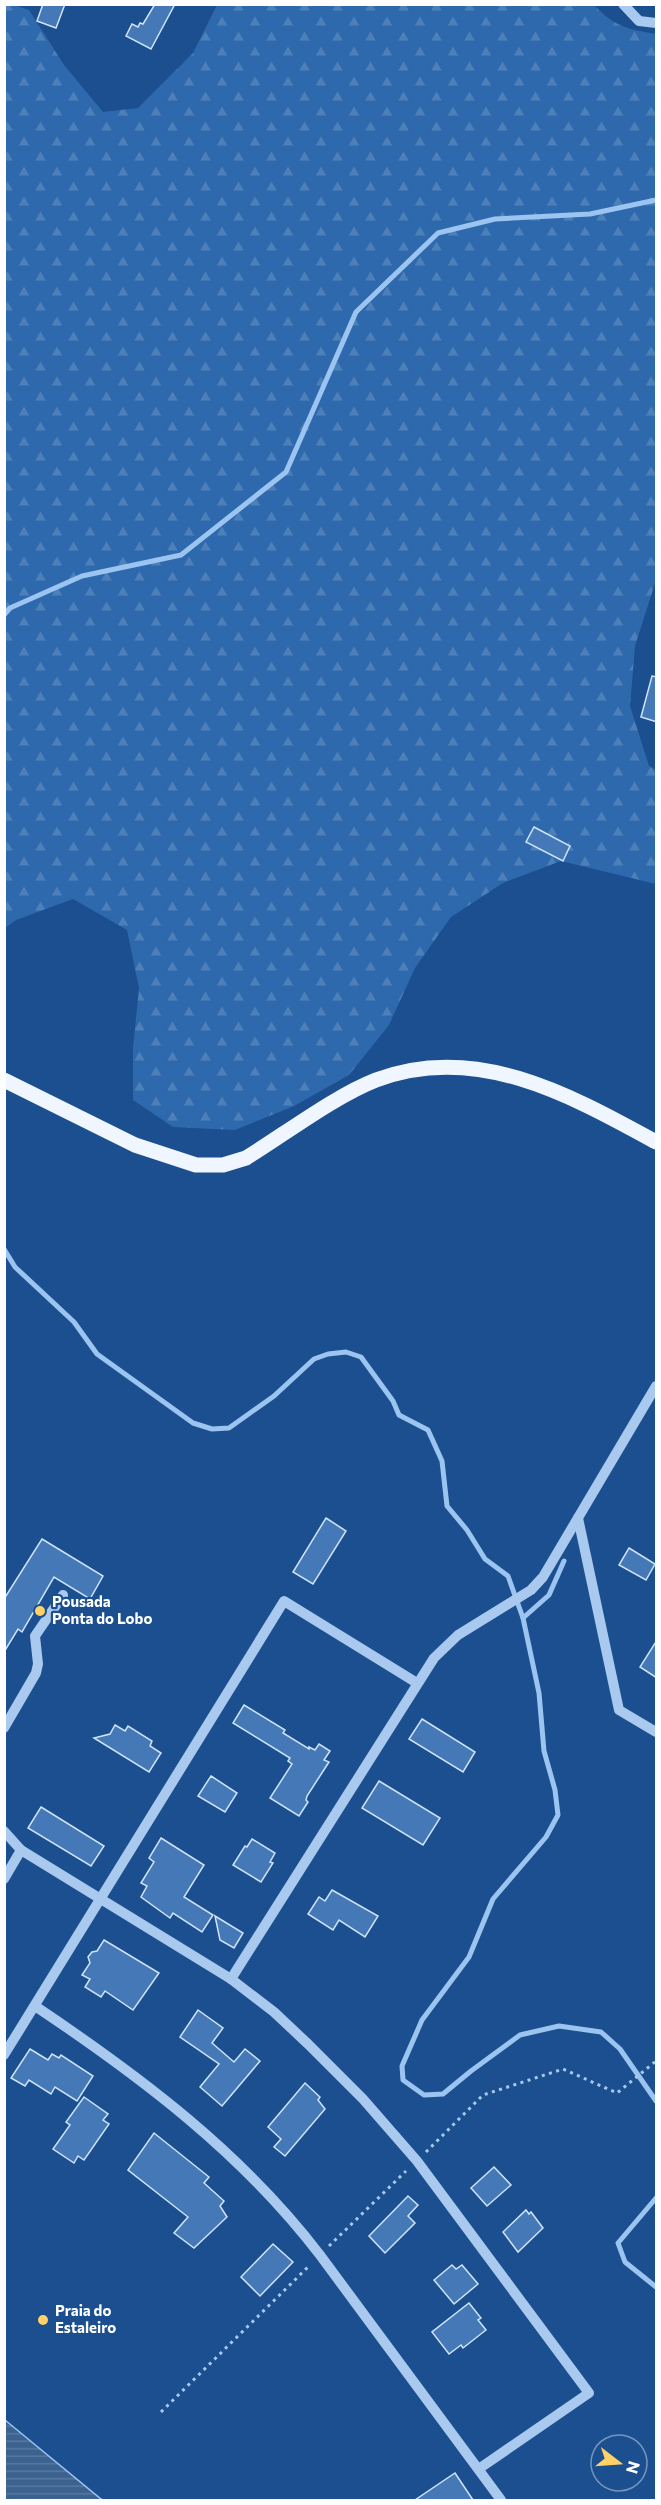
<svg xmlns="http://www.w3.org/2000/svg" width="661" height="2505" font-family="Commissioner,sans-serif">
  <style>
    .forest { fill: url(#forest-firs) }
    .water { fill: url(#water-rules); stroke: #9cc4f0; stroke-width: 1.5 }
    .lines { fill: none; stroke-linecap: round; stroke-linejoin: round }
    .stream { stroke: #9cc4f0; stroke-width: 5 }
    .building { fill: #4478b7; stroke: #cfe3fa; stroke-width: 1.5 }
    .path { stroke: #a9c9ee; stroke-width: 3; stroke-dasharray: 3 4.5; stroke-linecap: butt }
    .minor { stroke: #a9c9ee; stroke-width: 10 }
    .major { stroke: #f0f6ff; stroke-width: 15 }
    .poi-dot { fill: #ffd166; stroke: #1b4f8f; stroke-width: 2 }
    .labels { text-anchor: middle; stroke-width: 4.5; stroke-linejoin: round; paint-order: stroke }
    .poi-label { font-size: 15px; font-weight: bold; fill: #fff; stroke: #1b4f8f; text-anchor: start }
  </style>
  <defs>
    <pattern id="forest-firs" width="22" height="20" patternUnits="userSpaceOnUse" patternTransform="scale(1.5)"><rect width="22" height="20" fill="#2e69ad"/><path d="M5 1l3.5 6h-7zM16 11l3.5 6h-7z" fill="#4d80b9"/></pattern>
    <pattern id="water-rules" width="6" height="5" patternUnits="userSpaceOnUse" patternTransform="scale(1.5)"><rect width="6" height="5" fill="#3c6290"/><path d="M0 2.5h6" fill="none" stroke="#597aa1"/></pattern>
  </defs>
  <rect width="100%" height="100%" fill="#1b4f8f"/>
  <path class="forest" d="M5,5h9l15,5 35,55 39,47 35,-4 55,-55 24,-48h377c21,22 33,24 62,29v546l-21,66 -5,60 19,60 7,4v114l-95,-23 -58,22 -52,34 -36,51 -26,57 -40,50 -55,31 -59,24 -62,-3 -40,-27v-52l6,-60 -12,-58 -54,-31 -57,21 -11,8z"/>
  <polygon class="water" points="5,2420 101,2499 103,2500 5,2500"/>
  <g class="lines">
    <g class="stream">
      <polyline points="4,615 10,608 82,576 181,555 286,472 356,312 438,233 495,219 590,214 656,200"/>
      <polyline points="4,1249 15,1267 74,1322 97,1354 193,1423 212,1429 229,1428 274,1396 314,1359 328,1354 346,1352 361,1357 393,1401 399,1415 428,1430 442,1461 447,1506 467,1530 485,1559 508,1576 523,1618 539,1693 544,1751 555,1790 558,1815 546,1837 493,1899 469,1957 422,2020 402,2066 403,2080 424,2095 443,2094 471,2071 520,2035 559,2026 601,2032 620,2049 656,2101"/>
      <polyline points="523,1618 549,1595 564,1561"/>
      <polyline points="656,2198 618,2243 625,2262 656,2287"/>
    </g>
  </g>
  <g class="building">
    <polygon points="43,4 65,4 56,28 37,21"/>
    <polygon points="155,4 175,4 151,49 126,36 132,24 138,27 140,23 143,24"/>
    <polygon points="652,676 657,677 657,722 641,717"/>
    <polygon points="534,827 570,846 563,861 526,842"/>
    <polygon points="326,1518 346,1531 313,1584 293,1572"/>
    <polygon points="42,1539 103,1576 90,1599 54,1577 22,1632 18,1629 4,1652 4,1599"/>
    <polygon points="629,1548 655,1564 646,1580 619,1565"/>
    <polygon points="657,1640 657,1678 640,1667"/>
    <polygon points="244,1705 285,1730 283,1733 309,1749 309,1747 315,1750 319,1744 330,1751 324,1760 329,1762 307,1796 306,1800 308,1802 299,1816 270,1798 292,1764 288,1761 290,1758 233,1723"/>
    <polygon points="422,1719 475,1752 463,1772 409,1739"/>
    <polygon points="115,1725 125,1731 128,1726 152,1741 150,1746 161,1753 149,1772 94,1738 110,1734"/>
    <polygon points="211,1776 237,1793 225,1812 198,1796"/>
    <polygon points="379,1781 440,1818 423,1845 362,1808"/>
    <polygon points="41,1807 104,1846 91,1866 28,1828"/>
    <polygon points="161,1838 204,1865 184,1897 213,1915 202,1932 173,1913 170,1918 141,1897 147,1886 141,1883 154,1862 149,1858"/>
    <polygon points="252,1839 275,1853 270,1862 273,1863 261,1882 233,1865 245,1846 247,1847"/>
    <polygon points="332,1890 378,1916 365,1937 339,1920 333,1930 308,1914 319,1897 325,1901"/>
    <polygon points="215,1916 243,1933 234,1948 220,1940"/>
    <polygon points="104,1940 159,1973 133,2010 105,1991 101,1997 85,1987 90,1979 82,1975 90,1963 88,1957 92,1952 97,1951"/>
    <polygon points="198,2010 223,2028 212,2043 234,2062 245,2049 260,2061 222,2106 200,2087 219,2064 180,2037"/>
    <polygon points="30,2049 48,2060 52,2054 59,2058 61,2055 93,2076 77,2101 55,2087 51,2094 29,2080 25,2086 11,2078"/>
    <polygon points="305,2083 320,2097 318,2100 325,2109 285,2156 274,2147 281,2139 268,2127"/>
    <polygon points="84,2097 108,2114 103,2120 109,2124 84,2160 78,2156 74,2163 53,2149 70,2125 66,2122"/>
    <polygon points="154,2133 209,2177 204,2183 224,2201 220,2206 227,2217 194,2248 174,2233 188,2217 128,2170"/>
    <polygon points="494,2167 511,2185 487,2206 471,2188"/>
    <polygon points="408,2196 418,2205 408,2216 415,2223 385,2253 369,2236"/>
    <polygon points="526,2210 529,2214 531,2212 543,2228 518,2252 503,2232"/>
    <polygon points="273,2244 293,2262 260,2296 241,2277"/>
    <polygon points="452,2265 456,2269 462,2265 478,2284 454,2304 434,2280"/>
    <polygon points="469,2303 481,2318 478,2320 486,2330 463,2348 461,2345 449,2354 432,2332"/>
    <polygon points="455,2473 473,2500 415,2500"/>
  </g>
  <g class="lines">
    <g class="path">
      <polyline points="426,2152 483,2095 563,2069 617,2093 656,2061"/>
      <polyline points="329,2246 406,2171"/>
      <polyline points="161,2412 310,2265"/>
    </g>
    <g class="minor">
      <polyline points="623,4 639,21 656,23"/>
      <polyline points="578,1518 619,1710 656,1732"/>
      <polyline points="4,1728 36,1673 38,1664 35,1636 63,1595"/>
      <polyline points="4,1831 21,1850 231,1979 274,2012 308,2044 363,2099 417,2161 589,2393 480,2468"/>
      <polyline points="4,1879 21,1850"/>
      <polyline points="231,1979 434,1658 458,1635 531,1590 543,1577 656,1386"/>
      <path d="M35,2006c106,71 207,147 285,249l181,245"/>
      <polyline points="4,2055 284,1601 417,1683"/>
    </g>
    <path class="major" d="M4,1080l131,65 61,20h27l23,-7c39,-24 89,-62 130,-78 100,-38 194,15 280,62"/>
  </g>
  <g class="poi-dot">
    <circle cx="40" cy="1611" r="6"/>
    <circle cx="43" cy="2320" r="6"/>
  </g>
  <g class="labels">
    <g class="poi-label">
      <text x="52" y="1607">Pousada<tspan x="52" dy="17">Ponta do Lobo</tspan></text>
      <text x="55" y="2316">Praia do<tspan x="55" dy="17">Estaleiro</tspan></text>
    </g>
  </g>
  <rect width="661" height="2505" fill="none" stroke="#ffffff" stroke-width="12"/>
  <g transform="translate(619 2463) rotate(107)"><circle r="28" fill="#1b4f8f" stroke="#7695bc" stroke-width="1.5"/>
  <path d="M0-4.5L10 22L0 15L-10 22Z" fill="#ffd166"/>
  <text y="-9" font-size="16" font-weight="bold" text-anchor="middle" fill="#ffffff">N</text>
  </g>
</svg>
